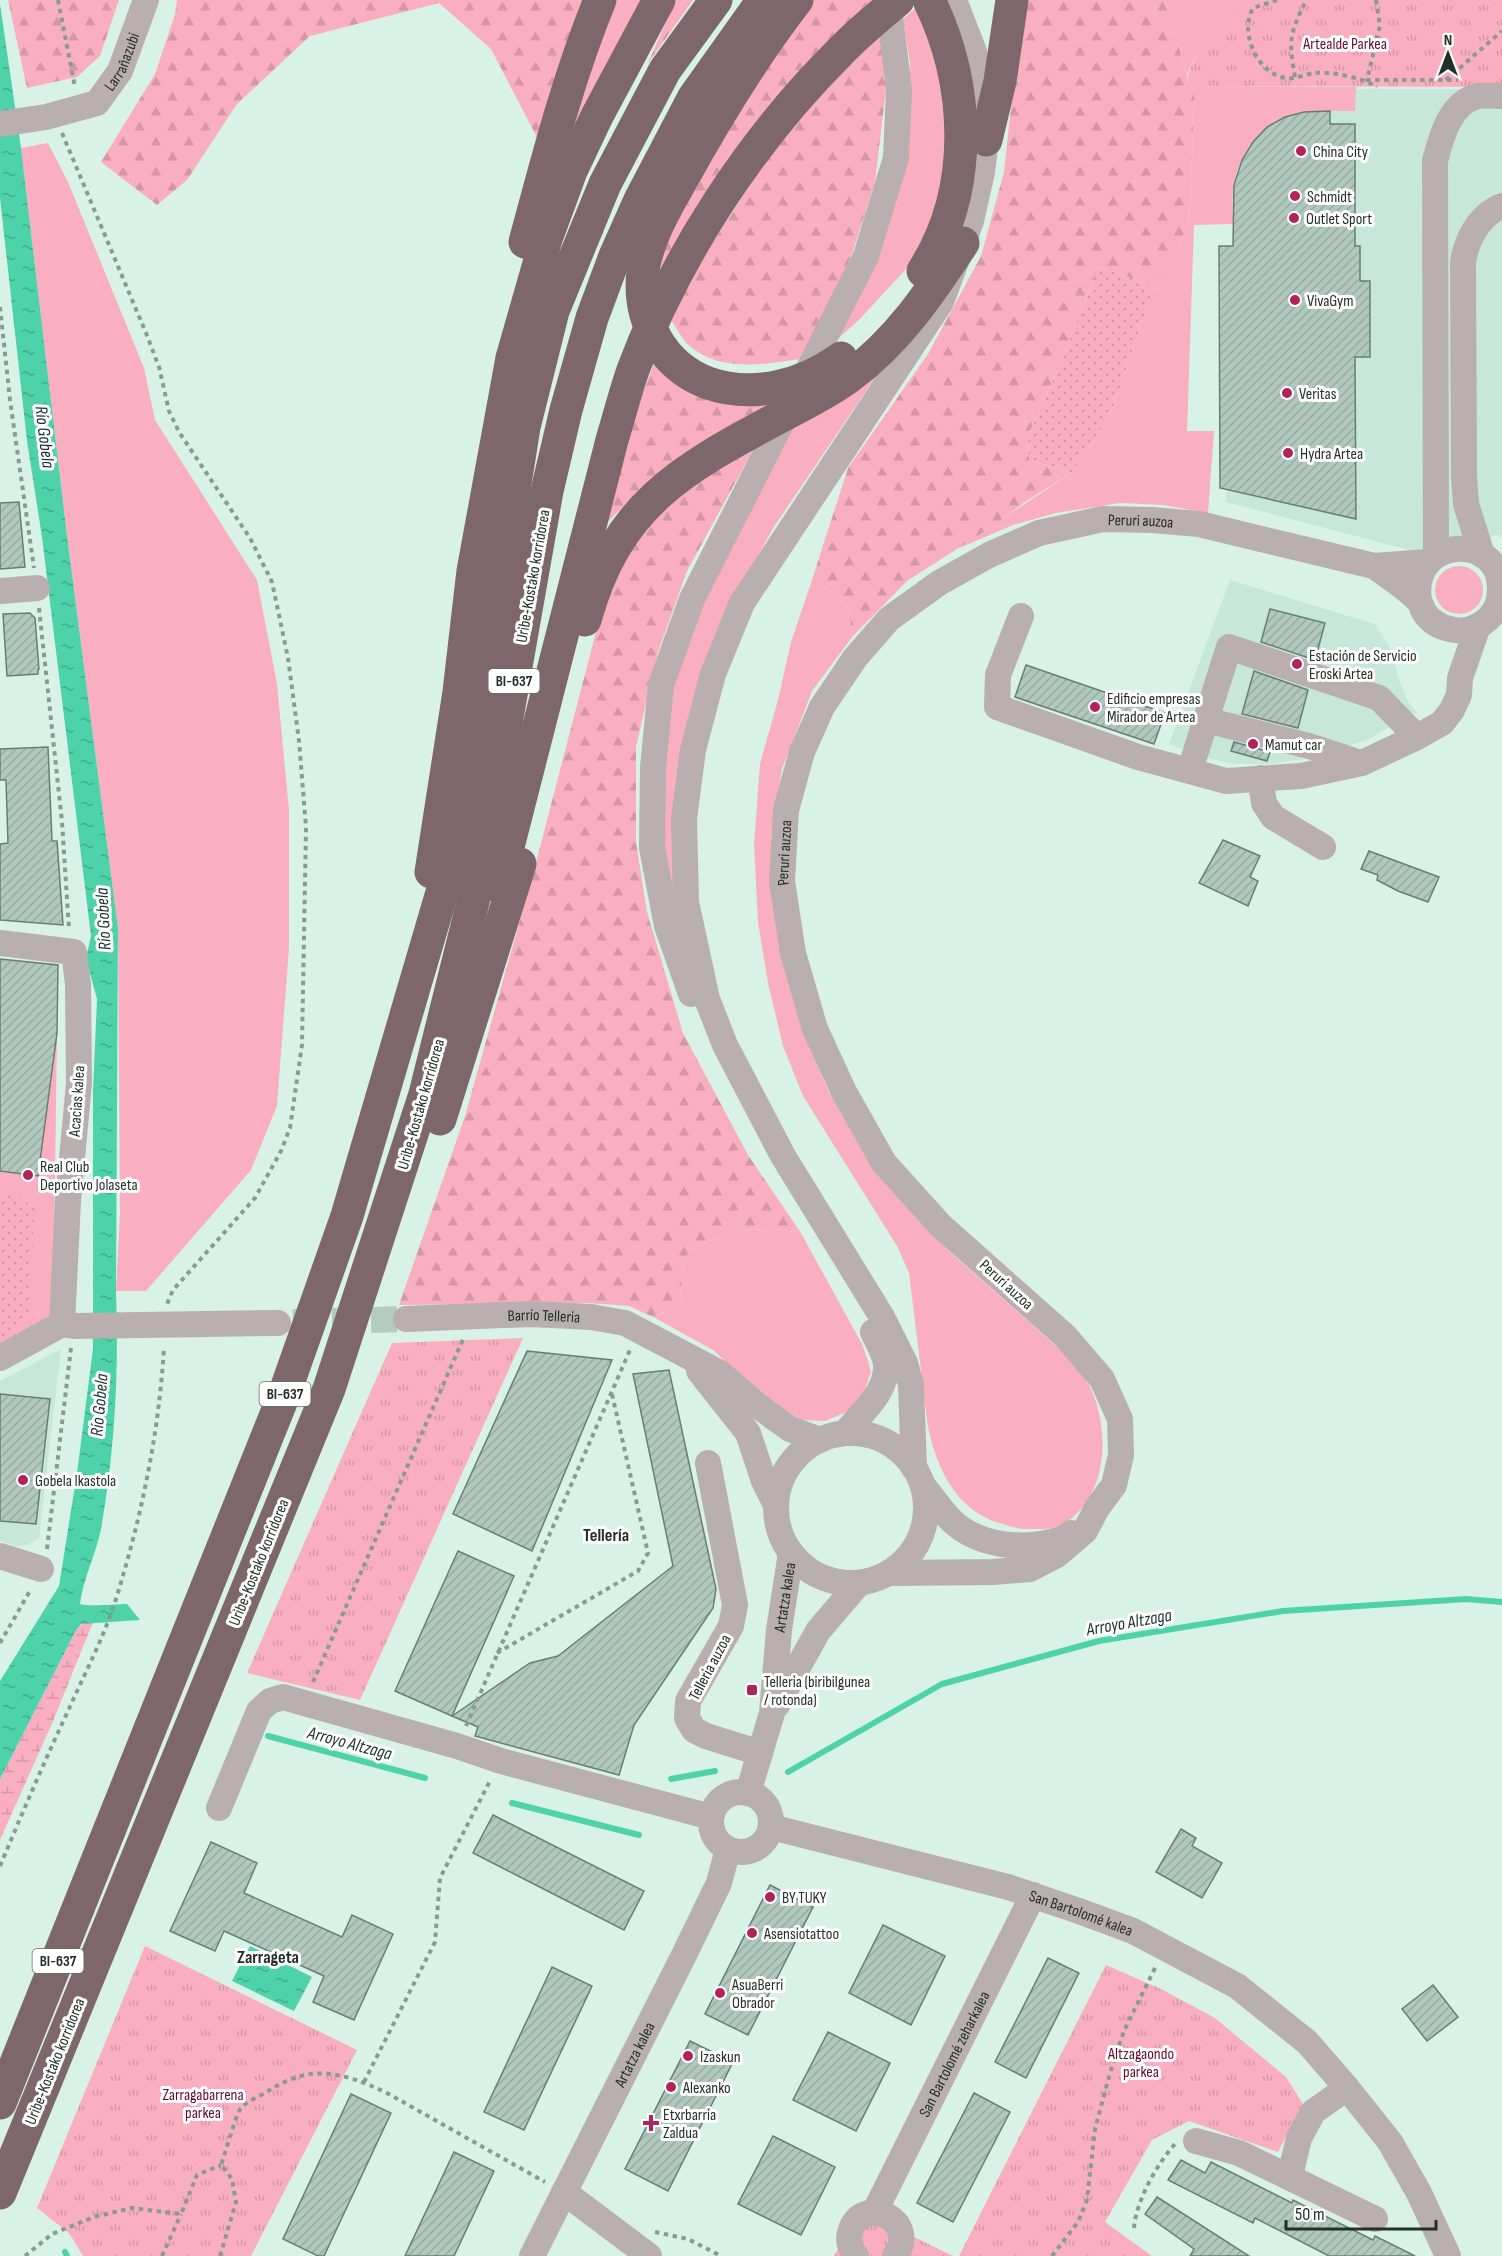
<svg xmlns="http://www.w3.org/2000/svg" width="1502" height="2256" font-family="'Sofia Sans Condensed',sans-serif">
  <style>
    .built { fill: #c6e7da }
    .grass { fill: #f9afc1 }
    .forest { fill: url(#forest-firs) }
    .wetland { fill: url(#wetland-marsh) }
    .park { fill: url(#park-tufts) }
    .garden { fill: url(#garden-dots) }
    .water { fill: url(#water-ripples) }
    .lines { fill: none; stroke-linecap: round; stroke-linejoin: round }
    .stream { stroke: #4ed2aa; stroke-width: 6 }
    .building { fill: url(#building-hatch); stroke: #687e75; stroke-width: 1.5 }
    .minor-tunnel { stroke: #b5cbc2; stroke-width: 26; stroke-dasharray: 26 13; stroke-linecap: butt }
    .path { stroke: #889a93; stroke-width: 4; stroke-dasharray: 4.5 4.5; stroke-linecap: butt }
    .minor { stroke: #b9aeb0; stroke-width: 26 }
    .highway { stroke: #7d676c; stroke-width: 33 }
    .poi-dot { fill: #b1235b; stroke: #fff; stroke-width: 2 }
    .labels { text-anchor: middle; stroke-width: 6; stroke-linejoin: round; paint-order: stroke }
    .shield { fill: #fff; stroke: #666d6a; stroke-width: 1.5 }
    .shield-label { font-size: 15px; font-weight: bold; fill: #242e2a }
    .park-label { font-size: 16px; fill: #670930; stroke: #fff }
    .street-label { font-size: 16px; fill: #242e2a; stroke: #fff }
    .poi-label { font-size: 16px; fill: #242e2a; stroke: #fff; text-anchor: start }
    .water-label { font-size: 18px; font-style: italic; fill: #1a3028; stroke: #fff }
    .neighbourhood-label { font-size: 18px; font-weight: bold; fill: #242e2a; stroke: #fff }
  </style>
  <defs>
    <pattern id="forest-firs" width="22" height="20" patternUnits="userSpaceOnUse" patternTransform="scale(1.5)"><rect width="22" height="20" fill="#f9afc1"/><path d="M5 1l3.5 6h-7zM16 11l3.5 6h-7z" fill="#d597a6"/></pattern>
    <pattern id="wetland-marsh" width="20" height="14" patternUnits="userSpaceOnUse" patternTransform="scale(1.5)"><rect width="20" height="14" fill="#f9afc1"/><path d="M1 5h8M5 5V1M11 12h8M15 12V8" fill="none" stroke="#d597a6"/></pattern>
    <pattern id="park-tufts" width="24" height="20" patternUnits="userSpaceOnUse" patternTransform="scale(1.5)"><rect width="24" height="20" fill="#f9afc1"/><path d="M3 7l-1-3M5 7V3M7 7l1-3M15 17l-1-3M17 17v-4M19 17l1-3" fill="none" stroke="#d597a6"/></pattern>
    <pattern id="garden-dots" width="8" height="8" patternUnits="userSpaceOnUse" patternTransform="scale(1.5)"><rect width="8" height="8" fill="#f9afc1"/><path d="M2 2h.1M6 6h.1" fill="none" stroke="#d597a6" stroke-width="1.8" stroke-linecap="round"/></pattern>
    <pattern id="water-ripples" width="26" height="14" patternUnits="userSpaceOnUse" patternTransform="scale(1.5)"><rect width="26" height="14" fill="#4ed2aa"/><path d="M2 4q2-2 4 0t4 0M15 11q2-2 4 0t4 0" fill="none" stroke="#41ab8b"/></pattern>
    <pattern id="building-hatch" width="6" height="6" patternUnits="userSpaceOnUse" patternTransform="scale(1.5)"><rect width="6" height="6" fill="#b0c8be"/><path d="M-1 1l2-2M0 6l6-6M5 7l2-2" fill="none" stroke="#97aca3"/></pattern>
  </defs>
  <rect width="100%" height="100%" fill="#d9f2e8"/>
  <g class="built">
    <polygon points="1304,89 1502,89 1502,538 1500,535 1413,551 1226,502 1233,244 1255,143"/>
    <polygon points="1230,580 1375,624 1390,648 1399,680 1410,705 1417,712 1367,740 1305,759 1269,764 1235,764 1206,758 1169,744"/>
    <polygon points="61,1349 39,1538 27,1545 15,1546 0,1541 0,1381"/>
  </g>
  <g class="grass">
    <polygon points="611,0 643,0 552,180"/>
    <polygon points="1165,0 1250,0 1240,4 1194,59 1187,75"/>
    <polygon points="922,2 954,119 938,211 905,270 859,320 834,342 909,122 910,63 903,19"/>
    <path d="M1195,86l161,1 -1,24c-16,0 -34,-1 -51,1 -36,5 -67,39 -70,75 -2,12 -1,25 -1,37l-39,1 -7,206h27l-6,82 -45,-8 -43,-2 -64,10 -43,12 -56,24 114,-76 23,-31 20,-37 40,-118 35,-61z"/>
    <polygon points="48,143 68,182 144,368 155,420 257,580 277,684 289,810 289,948 277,1106 251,1170 146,1291 116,1291 120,1213 118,928 67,536 21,148"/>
    <polygon points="877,375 775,525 728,609 676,912 660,842 668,690 705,591 798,418"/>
    <circle cx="1459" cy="590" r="24"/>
    <path d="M810,586c38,7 37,13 43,50l-41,55 -30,78 -11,68 3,61 36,151 20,45 30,50 56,74 34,34 114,101c10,11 21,22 27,36 19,42 17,104 -24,133 -10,8 -28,7 -40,7 -11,0 -20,-4 -31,-7 -42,-15 -59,-54 -68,-95l-19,-154 -12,-27 -94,-150 -20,-50 -15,-63 -10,-61 -4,-78 6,-80 18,-64 13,-58z"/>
    <polygon points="0,959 58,965 53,1317 0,1345"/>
    <polygon points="774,1229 801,1233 862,1344 867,1358 871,1372 864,1392 849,1411 825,1421 802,1420 790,1414 754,1388 713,1350 655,1318 680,1302 683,1265 690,1248 738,1230"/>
  </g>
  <g class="forest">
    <polygon points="8,0 119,0 100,56 77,77 27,88"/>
    <polygon points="177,0 586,0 542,147 491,49 439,3 310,36 237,104 187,180 157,205 101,162 155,74 175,14"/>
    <polygon points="676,0 693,0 647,65"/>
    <polygon points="811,0 874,0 663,283 661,263 672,219 718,131"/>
    <path d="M1025,0h140l22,75v11h8l-6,140 -35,61 -55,-21 -42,105 -29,65 1,24 42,13 -46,29 -32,24 -86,55 -54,55c-6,-37 -5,-43 -43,-50l38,-118 80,-114 53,-98 23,-84 9,-84z"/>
    <path d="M883,33l3,56 -11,93 -22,69 -15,37 -39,71c-37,6 -87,14 -115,-19 -5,-6 -8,-13 -13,-20l17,-40 89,-136 57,-64z"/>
    <path d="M657,355l121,46c-60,36 -122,69 -170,121l20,-89z"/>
    <polygon points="758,441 687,571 658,652 636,747 636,842 647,912 683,1033 748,1155 801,1233 774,1229 738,1230 690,1248 683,1265 680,1302 655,1318 629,1306 589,1303 399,1305 465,1116 534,870 602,609 628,549 655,510"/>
  </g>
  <polygon class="wetland" points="93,1622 54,1719 0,1840 0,1779 75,1632 82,1624"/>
  <g class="park">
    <path d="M1250,0h252v87l-315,-1c0,-31 34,-59 53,-82z"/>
    <polygon points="523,1338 360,1700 247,1673 392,1343"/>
    <polygon points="145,1946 357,2050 251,2256 83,2256 69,2233 37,2208"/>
    <polygon points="1106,1965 1161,1989 1215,2018 1286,2077 1303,2104 1278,2152 1189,2121 1152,2140 1105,2222 1152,2256 959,2256"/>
    <polygon points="861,2211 953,2256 834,2256"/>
  </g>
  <g class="garden">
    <polygon points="1099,266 1154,287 1114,405 1094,442 1071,473 1029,460 1028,436 1057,371"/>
    <polygon points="0,1192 18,1195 34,1208 30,1313 15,1325 15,1337 0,1345"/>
  </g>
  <g class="water">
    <path d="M0,4l21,144 46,388 51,392 -2,363c3,80 -1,159 -15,238 -5,25 -18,50 -21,75 7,3 36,0 47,0l13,16 -59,4 -6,8 -75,147v-98l59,-95 18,-113 16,-124v-258l4,-92 -11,-41 5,-22 -49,-399 -15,-96 -27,-243z"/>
    <polygon points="250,1946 312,1977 294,2011 232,1981"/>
  </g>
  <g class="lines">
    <g class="stream">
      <polyline points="268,1736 425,1778"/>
      <polyline points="788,1772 942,1684 1099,1641 1283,1611 1466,1599 1502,1602"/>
      <polyline points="671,1779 715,1771"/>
      <polyline points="512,1803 639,1835"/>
      <polyline points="65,2252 67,2256"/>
    </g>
  </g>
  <g class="building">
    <polygon points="1330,111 1330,124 1355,124 1355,246 1360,246 1360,281 1370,281 1370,357 1355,357 1356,519 1220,488 1219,246 1233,246 1234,185 1242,160 1253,142 1267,127 1285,117 1304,112"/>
    <polygon points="19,502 25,567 0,569 0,503"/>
    <polygon points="1270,609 1325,623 1315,660 1261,642"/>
    <polygon points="30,613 35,618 39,669 38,669 38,674 7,676 3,614"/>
    <polygon points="1026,665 1165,713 1154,744 1015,697"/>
    <polygon points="1254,671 1308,690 1298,728 1242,714"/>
    <polygon points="1234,742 1270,752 1267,761 1231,751"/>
    <polygon points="48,747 52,841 57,841 63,925 0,920 0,844 8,843 6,780 0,780 0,749"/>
    <polygon points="1223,840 1260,856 1250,877 1258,881 1248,906 1199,883"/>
    <polygon points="1369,851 1439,877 1428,902 1398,891 1377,880 1378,875 1361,869"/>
    <polygon points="0,959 58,965 57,1033 38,1176 0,1171"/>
    <polygon points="527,1351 612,1360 532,1551 453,1514"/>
    <polygon points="669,1370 716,1589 713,1608 634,1725 619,1775 475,1736 478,1727 452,1716 530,1663 558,1656 673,1566 633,1374"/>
    <polygon points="0,1394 50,1399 36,1524 0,1521"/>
    <polygon points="458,1551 514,1576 452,1716 395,1691"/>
    <polygon points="493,1815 644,1891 624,1930 473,1853"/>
    <polygon points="1181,1829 1196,1838 1192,1846 1222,1863 1202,1898 1156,1872"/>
    <polygon points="211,1842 257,1863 244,1893 342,1937 352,1915 393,1934 354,2020 313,2002 324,1976 224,1931 215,1951 170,1931"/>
    <polygon points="770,1885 813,1907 748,2035 705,2014"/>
    <polygon points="883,1925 945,1956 911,2025 849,1993"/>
    <polygon points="1048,1958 1079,1973 1026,2078 995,2062"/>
    <polygon points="552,1967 592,1986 524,2130 484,2112"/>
    <polygon points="1433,1985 1458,2017 1427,2041 1402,2009"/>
    <polygon points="828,2032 890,2063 856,2131 793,2100"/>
    <polygon points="690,2041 733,2062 668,2191 625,2169"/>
    <polygon points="974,2093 1010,2112 953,2222 917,2203"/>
    <polygon points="351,2094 391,2113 324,2256 318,2256 283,2239"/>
    <polygon points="773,2136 835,2167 801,2235 738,2204"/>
    <polygon points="454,2152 494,2171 454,2256 405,2256"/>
    <polygon points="1181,2160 1205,2173 1211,2162 1292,2203 1293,2200 1373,2240 1375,2236 1415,2256 1329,2256 1255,2218 1253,2223 1168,2180"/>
    <polygon points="1157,2197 1249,2256 1190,2256 1194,2249 1145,2214"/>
  </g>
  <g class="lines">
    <polyline class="minor-tunnel" points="293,1322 406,1319"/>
    <g class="path">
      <polyline points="58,0 75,87"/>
      <path d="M1277,0l-24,8c-14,24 4,66 33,70 8,2 20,-4 28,-5 17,-2 49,5 63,14"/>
      <polyline points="1376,0 1380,26 1367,80 1458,80"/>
      <path d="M1295,77c-7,-39 -5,-42 11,-77"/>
      <polyline points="1446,80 1502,31"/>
      <polyline points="62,133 146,333 159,367 169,411 179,432 250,538 272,582 288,658 299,741 306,827 302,1045 290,1128 281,1151 255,1198 173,1290 167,1304"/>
      <polyline points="0,307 10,400 34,568"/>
      <polyline points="39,608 62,822 69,929"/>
      <polyline points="47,1549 71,1348"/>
      <polyline points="0,1643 31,1589"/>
      <polyline points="497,1653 638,1571 648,1553 612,1394"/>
      <polyline points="313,1682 464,1337"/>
      <polyline points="466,1726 630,1350"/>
      <path d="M0,1866c22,-52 44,-104 68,-155 16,-36 35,-72 47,-109 26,-83 44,-168 49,-255"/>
      <polyline points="364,2082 435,1942 440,1878 491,1779"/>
      <path d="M1134,2228c2,-27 23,-64 41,-84"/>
      <polyline points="655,2232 688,2239 721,2256"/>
      <polyline points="25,2256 52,2234 94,2217 132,2208 181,2214 197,2175 221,2165"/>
      <polyline points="162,2256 181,2214"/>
      <path d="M220,2256l16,-54 -4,-23 -11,-14c4,-11 15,-51 20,-57 5,-6 17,-11 24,-15 45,-30 75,-22 122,0l158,89"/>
      <polyline points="1052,2256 1078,2222 1087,2200 1095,2129 1110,2073 1124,2031 1156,1966"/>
    </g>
    <g class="minor">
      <path id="s1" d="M0,124l46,-7 51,-14 23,-32 26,-71"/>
      <path d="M1436,555l-1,-394c6,-23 15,-59 43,-65 7,-1 16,0 24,0"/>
      <path d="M1482,555l-16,-51 -2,-28 -1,-213c3,-23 16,-48 39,-57"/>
      <path d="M1374,566c15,11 31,21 44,34 3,3 4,8 6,12 6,9 16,15 26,17 14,4 28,-1 38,-10 8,-8 12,-18 12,-29 2,-58 -91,-55 -81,11"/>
      <polyline points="0,591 37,588"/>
      <polyline points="1021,616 998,675 997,707 1138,757 1226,781 1301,776 1362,763 1417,737 1442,723 1452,710 1459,695 1460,678 1478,626"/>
      <polyline points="1206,720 1309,746 1361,763"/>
      <polyline points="1190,770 1229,647 1379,698 1417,737"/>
      <polyline points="1260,778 1264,803 1273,817 1323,847"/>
      <polyline points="0,943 74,952 78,984 79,1083 68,1201 62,1324"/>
      <polyline points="691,994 667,926 652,848 653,767 661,685 692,599 866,256 896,158 899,89 888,0"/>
      <path id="s2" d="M406,1319l125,-5 60,3 34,6 95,50 38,33 32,23 30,11"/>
      <polyline points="62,1324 74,1326 278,1323"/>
      <polyline points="0,1358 62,1324"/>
      <polyline points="699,1371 748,1433 764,1481 776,1505"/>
      <path d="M845,1433c16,-20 43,-41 41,-69 -1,-10 -9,-23 -13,-32"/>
      <circle cx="851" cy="1508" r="75"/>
      <polyline points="708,1463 735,1605 731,1626 688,1701 687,1718 694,1730 706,1736 760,1753"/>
      <polyline points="914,1468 911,1385 905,1363 882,1317 783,1156 725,1045 707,999 686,902 684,819 693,750 713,674 742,603 941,302 971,221 982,172 986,140 985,113 981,77 973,49 954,0"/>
      <path d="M923,1486c10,11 19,26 30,36 26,24 69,28 101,19 7,-2 12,-3 17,-8"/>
      <polyline points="0,1556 41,1569"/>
      <path id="s3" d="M890,1573l103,-1 37,-3 27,-14 28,-24 12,-23 17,-23 7,-30 -1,-36 -18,-40 -37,-43 -124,-110 -57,-63 -40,-71 -29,-63 -22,-76 -11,-72 4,-71 16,-58 20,-45 33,-49 34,-39 50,-36 50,-28 50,-22 64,-14 49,1 47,4 175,42 54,-4"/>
      <polyline points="777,1705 818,1631 859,1583"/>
      <circle cx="741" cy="1822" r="30"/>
      <path id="s4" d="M748,1793l24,-80 7,-83 12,-77"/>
      <polyline points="219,1808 259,1711 270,1701 283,1697 457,1746 501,1761 711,1817"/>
      <path id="s5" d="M771,1827l237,60 71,24 54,20 104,55 70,56 40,46 43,54 29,51 29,63"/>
      <polyline points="1196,2141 1239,2153 1375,2219"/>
      <polyline points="1290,2176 1299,2138 1313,2112 1347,2088"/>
      <polyline points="564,2192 649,2256"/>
      <path id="s6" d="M874,2213l159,-318"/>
      <path id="s7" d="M532,2256l152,-301 35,-72 9,-34"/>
      <path d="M856,2256c-6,-8 -9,-17 -5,-27 14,-35 69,-8 44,27"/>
    </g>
    <g class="highway">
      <path d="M797,0c-45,58 -82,119 -117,183 -15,26 -33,58 -37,88 -6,48 19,95 65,112 45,16 96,2 133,-25"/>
      <polyline points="986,140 1000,81 1012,0"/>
      <path d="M525,242c22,-81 43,-164 75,-242"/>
      <path d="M923,271c52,-81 47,-187 6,-271"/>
      <path d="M585,620c31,-114 95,-150 193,-202 24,-13 50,-25 71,-41 49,-36 81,-84 114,-134"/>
      <polyline points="431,872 459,692 473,571 512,358 546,239 571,171 597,116 659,0"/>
      <path d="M498,886l114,-446c7,-23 13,-47 21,-70 43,-115 119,-231 207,-318 18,-19 38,-35 58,-52"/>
      <polyline points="440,1119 520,864"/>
      <polyline points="0,2103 285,1392 347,1216 460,831 524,427 553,311 605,184 665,70 716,0"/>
      <polyline points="0,2193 329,1389 425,1094 478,882 547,491 566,410 592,318 615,256 640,200 694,97 763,0"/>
    </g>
  </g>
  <g class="poi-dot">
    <circle cx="1301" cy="151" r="6"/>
    <circle cx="1295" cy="196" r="6"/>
    <circle cx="1294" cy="218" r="6"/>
    <circle cx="1295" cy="300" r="6"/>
    <circle cx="1287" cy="393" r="6"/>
    <circle cx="1288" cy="453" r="6"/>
    <circle cx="1297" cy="664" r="6"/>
    <circle cx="1095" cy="707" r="6"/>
    <circle cx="1253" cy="744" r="6"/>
    <circle cx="28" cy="1175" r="6"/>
    <circle cx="23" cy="1480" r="6"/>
    <rect x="746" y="1684" width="12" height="12" rx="3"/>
    <circle cx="770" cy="1897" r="6"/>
    <circle cx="752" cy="1933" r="6"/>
    <circle cx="720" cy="1993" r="6"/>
    <circle cx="688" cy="2056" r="6"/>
    <circle cx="671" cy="2087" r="6"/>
    <path d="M648 2114h6v6h6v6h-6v6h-6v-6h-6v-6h6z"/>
  </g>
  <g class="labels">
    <g class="shield">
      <rect x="488.5" y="669" width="51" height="24" rx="4.5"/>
      <rect x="259.5" y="1382" width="51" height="24" rx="4.5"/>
      <rect x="32.5" y="1949" width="51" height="24" rx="4.5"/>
    </g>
    <g class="shield-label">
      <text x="514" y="686">BI-637</text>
      <text x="285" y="1399">BI-637</text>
      <text x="58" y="1966">BI-637</text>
    </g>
    <g class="park-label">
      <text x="1345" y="49">Artealde Parkea</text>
      <text x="1141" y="2059">Altzagaondo<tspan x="1141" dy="18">parkea</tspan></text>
      <text x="203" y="2100">Zarragabarrena<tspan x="203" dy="18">parkea</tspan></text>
    </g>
    <g class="street-label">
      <text dy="6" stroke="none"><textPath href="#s1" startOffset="148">Larrañazubi</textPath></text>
      <text dy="6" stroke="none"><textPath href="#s3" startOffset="1551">Peruri auzoa</textPath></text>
      <text transform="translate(532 576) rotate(-80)" y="6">Uribe-Kostako korridorea</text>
      <text dy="6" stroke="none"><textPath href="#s3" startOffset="1011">Peruri auzoa</textPath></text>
      <text transform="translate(76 1101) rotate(-86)" y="6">Acacias kalea</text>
      <text transform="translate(420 1104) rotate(-74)" y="6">Uribe-Kostako korridorea</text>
      <text transform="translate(1007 1284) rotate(42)" y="6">Peruri auzoa</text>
      <text dy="6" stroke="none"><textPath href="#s2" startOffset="138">Barrio Telleria</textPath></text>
      <text transform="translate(258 1562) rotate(-68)" y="6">Uribe-Kostako korridorea</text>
      <text dy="6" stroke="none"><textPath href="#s4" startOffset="200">Artatza kalea</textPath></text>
      <text transform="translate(709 1667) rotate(-62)" y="6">Telleria auzoa</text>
      <text dy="6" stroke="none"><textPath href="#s5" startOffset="322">San Bartolomé kalea</textPath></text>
      <text dy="6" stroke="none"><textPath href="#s7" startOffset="226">Artatza kalea</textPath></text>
      <text dy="6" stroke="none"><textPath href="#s6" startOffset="178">San Bartolomé zeharkalea</textPath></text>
      <text transform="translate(54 2061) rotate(-68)" y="6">Uribe-Kostako korridorea</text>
    </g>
    <g class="poi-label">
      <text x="1313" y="157">China City</text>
      <text x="1307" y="202">Schmidt</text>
      <text x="1306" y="224">Outlet Sport</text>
      <text x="1307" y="306">VivaGym</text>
      <text x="1299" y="399">Veritas</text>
      <text x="1300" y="459">Hydra Artea</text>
      <text x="1309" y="661">Estación de Servicio<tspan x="1309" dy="18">Eroski Artea</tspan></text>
      <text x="1107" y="704">Edificio empresas<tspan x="1107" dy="18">Mirador de Artea</tspan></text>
      <text x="1265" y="750">Mamut car</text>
      <text x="40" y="1172">Real Club<tspan x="40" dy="18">Deportivo Jolaseta</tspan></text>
      <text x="35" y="1486">Gobela Ikastola</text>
      <text x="764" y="1687">Telleria (biribilgunea<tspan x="764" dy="18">/ rotonda)</tspan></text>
      <text x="782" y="1903">BY TUKY</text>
      <text x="764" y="1939">Asensiotattoo</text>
      <text x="732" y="1990">AsuaBerri<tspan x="732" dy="18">Obrador</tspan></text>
      <text x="700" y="2062">Izaskun</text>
      <text x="683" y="2093">Alexanko</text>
      <text x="663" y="2120">Etxrbarria<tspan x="663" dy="18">Zaldua</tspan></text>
    </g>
    <g class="water-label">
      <text transform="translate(45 437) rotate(83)" y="6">Río Gobela</text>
      <text transform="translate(103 919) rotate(-93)" y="6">Río Gobela</text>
      <text transform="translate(99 1405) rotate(-85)" y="6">Río Gobela</text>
      <text transform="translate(1129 1622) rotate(-10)" y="6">Arroyo Altzaga</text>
      <text transform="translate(350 1743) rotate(15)" y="6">Arroyo Altzaga</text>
    </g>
    <g class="neighbourhood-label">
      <text x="606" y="1541">Tellería</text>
      <text x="268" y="1963">Zarrageta</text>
    </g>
  </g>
  <g transform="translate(1448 54)" stroke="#ffffff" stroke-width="4.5" paint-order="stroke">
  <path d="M0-4.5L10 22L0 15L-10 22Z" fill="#242e2a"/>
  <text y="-9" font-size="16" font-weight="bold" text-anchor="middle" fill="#242e2a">N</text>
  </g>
  <path d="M1286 2220v9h150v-9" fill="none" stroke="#242e2a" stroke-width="3"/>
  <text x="1295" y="2220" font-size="18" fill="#242e2a" stroke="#ffffff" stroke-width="4.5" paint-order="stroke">50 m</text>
</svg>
